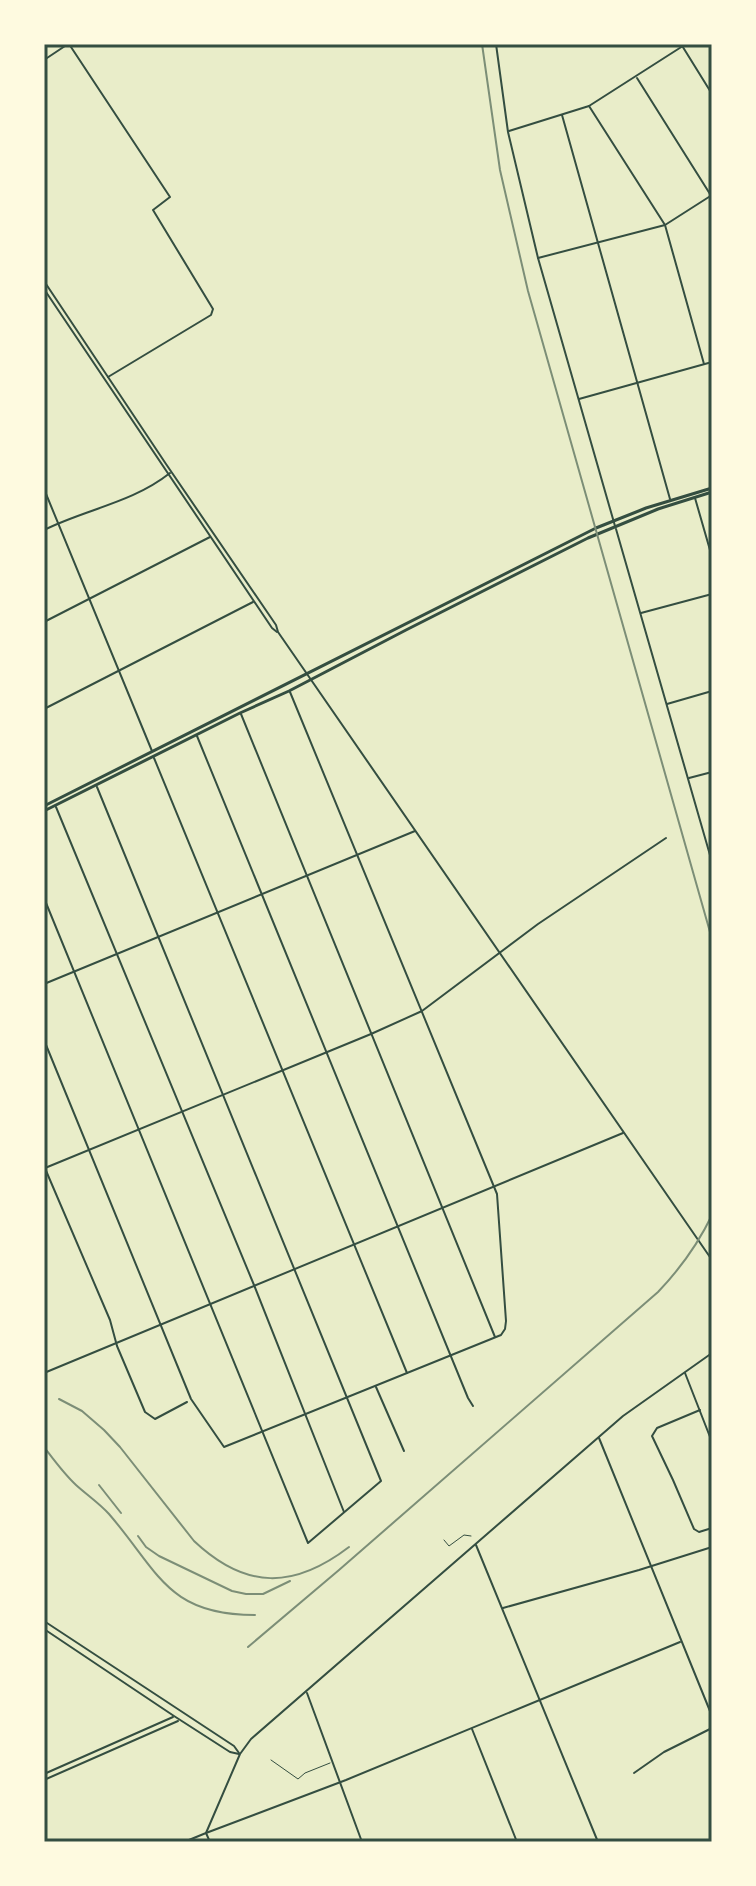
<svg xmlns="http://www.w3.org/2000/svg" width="756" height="1886" font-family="Mulish,sans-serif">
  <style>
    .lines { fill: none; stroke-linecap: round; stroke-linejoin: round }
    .service { stroke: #344e41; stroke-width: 1 }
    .minor { stroke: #344e41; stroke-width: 2 }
    .tertiary { stroke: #344e41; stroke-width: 2 }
    .secondary { stroke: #344e41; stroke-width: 2 }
    .primary { stroke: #344e41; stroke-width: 3 }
    .rail { stroke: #7c8e77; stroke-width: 2 }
    .neatline { fill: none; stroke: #344e41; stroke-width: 3 }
  </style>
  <rect width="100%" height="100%" fill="#e9edc9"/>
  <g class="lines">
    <g class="service">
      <polyline points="444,1540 449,1546 464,1535 471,1536"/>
      <polyline points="271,1760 298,1779 305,1773 330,1763"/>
    </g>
    <g class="minor">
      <polyline points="69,44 170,197 153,210 213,309 211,315 108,377"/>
      <polyline points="681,44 712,94"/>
      <polyline points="637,78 710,194"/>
      <polyline points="589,106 665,225 704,364"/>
      <polyline points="562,115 670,499"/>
      <polyline points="509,131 589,106 686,44"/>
      <polyline points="538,258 665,225 712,195"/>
      <polyline points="579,399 712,362"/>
      <polyline points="44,489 152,751"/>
      <polyline points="695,498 712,557"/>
      <polyline points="641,613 712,594"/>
      <polyline points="44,622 210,537"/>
      <polyline points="667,704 712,691"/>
      <polyline points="44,709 253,602"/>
      <polyline points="241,714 495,1337"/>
      <polyline points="197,736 468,1398 473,1406"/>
      <polyline points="154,758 407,1373"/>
      <polyline points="689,778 712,772"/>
      <polyline points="56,807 254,1285 344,1512"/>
      <polyline points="44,898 308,1543 381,1481 97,787"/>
      <polyline points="44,984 415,831"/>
      <polyline points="44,1040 191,1399 224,1447 501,1335 505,1329 506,1321 497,1194 290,692"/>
      <polyline points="44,1166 110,1320 117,1346 145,1412 155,1419 187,1402"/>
      <polyline points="45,1168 371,1034 422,1011 538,924 666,838"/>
      <polyline points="685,1373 712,1442"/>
      <polyline points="376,1387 404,1451"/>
      <polyline points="700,1410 657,1428 652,1436 673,1480 694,1529 699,1532 712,1528"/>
      <polyline points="503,1608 639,1570 712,1547"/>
      <polyline points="307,1693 362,1842"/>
      <polyline points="472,1729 517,1842"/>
      <polyline points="634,1773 664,1752 712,1728"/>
      <polyline points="44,1774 173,1717"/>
      <polyline points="44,1780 178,1721"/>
      <polyline points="210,1842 206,1833 346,1780 680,1642"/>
    </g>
    <g class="tertiary">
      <polyline points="44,60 68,44"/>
      <polyline points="616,529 712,862"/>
      <path d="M44,530c42,-21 88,-27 126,-57"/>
      <polyline points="44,1373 623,1133"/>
    </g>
    <g class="secondary">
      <polyline points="496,44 508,132 538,258 615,526"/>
      <polyline points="44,281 166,464 276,625 278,632 712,1260"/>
      <polyline points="44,289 272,628 277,632"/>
      <polyline points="599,1438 712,1716"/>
      <polyline points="476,1545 598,1842"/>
      <polyline points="44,1621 234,1746 239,1753"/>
      <polyline points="44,1629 174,1716 230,1752 239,1754"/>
      <polyline points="184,1842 206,1833 240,1754 251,1739 623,1416 712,1353"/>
    </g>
    <g class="primary">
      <polyline points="44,806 596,528 646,508 712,488"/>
      <polyline points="44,811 240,713 289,691 406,630 588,538 658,509 712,492"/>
    </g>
    <g class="rail">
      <polyline points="482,44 500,170 528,291 712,939"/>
      <path d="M59,1399l23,12 22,19 16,17 74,94c52,49 100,48 155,6"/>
      <path d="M44,1447c10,13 20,27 32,38 11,10 23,18 33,29 50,58 58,101 146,101"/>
      <polyline points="99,1485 121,1513"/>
      <polyline points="138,1536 146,1547 159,1556 232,1591 246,1594 263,1594 290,1581"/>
      <path d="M248,1647l91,-77 319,-278c22,-23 40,-48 54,-77"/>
    </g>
  </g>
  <rect width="756" height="1886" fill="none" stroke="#fefae0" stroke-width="92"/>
  <rect x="46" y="46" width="664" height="1794" class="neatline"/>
</svg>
